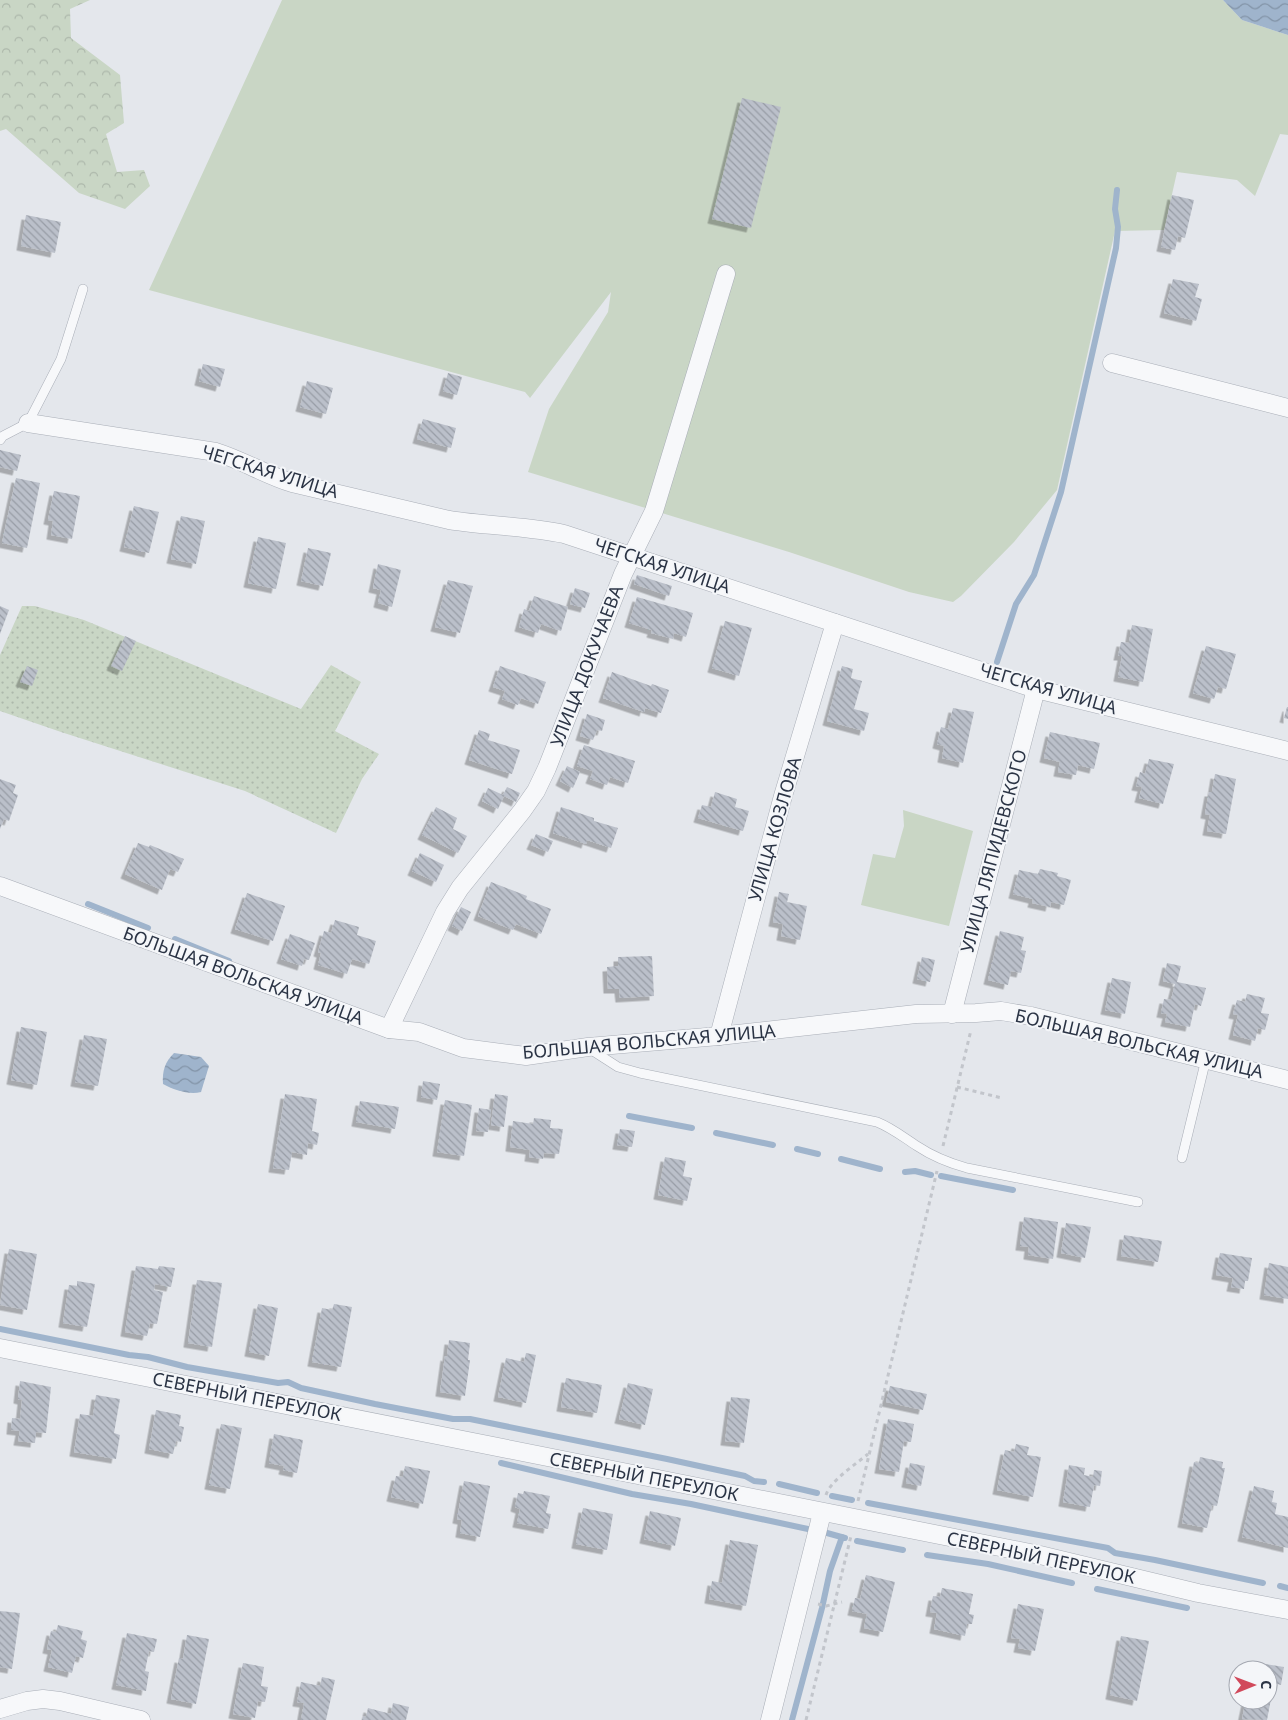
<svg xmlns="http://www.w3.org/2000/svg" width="1288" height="1720" font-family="'Noto Sans',sans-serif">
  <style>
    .green { fill: #c9d6c5 }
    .forest { fill: url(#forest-crowns) }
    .garden { fill: url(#garden-dots) }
    .water { fill: url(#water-waves) }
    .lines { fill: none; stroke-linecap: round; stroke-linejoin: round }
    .stream { stroke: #9fb4cc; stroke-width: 6 }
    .building { fill: url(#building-back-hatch); filter: url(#shadow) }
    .service-casing { stroke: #a9aeb7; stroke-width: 10 }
    .minor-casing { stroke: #a9aeb7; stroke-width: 19 }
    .path { stroke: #c2c5cb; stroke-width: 3; stroke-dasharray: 4 4; stroke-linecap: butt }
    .service { stroke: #f7f8fa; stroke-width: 9 }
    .minor { stroke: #f7f8fa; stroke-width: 18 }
    .labels { text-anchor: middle; stroke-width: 4; stroke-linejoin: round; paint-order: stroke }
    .street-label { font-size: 18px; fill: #2b3445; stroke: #f4f6f9 }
  </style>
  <defs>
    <pattern id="forest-crowns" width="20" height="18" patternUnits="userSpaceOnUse" patternTransform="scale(1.25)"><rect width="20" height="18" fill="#c9d6c5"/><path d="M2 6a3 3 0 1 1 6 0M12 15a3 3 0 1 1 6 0" fill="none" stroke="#adb8ab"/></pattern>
    <pattern id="garden-dots" width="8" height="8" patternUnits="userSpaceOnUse" patternTransform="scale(1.25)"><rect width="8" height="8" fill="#c9d6c5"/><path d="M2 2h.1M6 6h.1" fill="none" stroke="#adb8ab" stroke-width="1.8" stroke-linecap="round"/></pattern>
    <pattern id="water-waves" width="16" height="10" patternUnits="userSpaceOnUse" patternTransform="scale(1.25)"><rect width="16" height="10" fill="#9fb4cc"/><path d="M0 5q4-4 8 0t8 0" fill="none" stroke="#8293a7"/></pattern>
    <pattern id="building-back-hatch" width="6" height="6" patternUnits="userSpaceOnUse" patternTransform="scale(1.25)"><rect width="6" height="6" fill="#bbc0ca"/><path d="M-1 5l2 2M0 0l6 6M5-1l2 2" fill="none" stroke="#989da6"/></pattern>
    <filter id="shadow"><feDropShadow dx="-4.5" dy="4.5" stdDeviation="0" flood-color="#0004"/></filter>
  </defs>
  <rect width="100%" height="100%" fill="#e4e7ec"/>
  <g class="green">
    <polygon points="282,0 1223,0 1242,20 1288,35 1288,135 1280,134 1255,196 1237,180 1177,172 1164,230 1115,231 1057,490 1014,542 961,596 953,602 909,592 789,552 528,472 549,409 608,312 611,292 530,398 525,392 149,290"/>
    <polygon points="903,810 973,831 949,926 861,905 873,854 895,858 904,826"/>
  </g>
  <polygon class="forest" points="0,0 90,0 70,9 71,38 120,75 124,123 106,134 117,172 144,170 150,186 125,209 79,193 6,129 0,131"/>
  <polygon class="garden" points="22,606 35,606 84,620 301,709 331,665 361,682 335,731 379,754 362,779 336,833 245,791 61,732 0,711 0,655"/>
  <g class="water">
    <polygon points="1223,0 1288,0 1288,35 1242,20"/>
    <path d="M174,1053l27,4 8,9 -8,26c-12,3 -27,-2 -38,-8 -1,-13 2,-22 11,-31z"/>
  </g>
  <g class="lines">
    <g class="stream">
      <polyline points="997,662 1016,604 1034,575 1061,492 1116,248 1118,227 1115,209 1117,190"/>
      <polyline points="88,904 148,928"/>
      <polyline points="175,939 229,961"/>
      <polyline points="629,1116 692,1128"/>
      <polyline points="716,1133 773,1145"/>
      <polyline points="797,1149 818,1154"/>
      <polyline points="841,1159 880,1169"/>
      <polyline points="905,1172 915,1171 931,1175"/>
      <polyline points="941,1176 1013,1190"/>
      <polyline points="0,1329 129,1355 148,1357 187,1367 278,1383 288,1382 301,1388 375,1404 453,1419 470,1419 667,1459 745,1476 754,1481 764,1482"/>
      <polyline points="501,1463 632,1494 691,1504 808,1529"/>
      <polyline points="779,1484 817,1493"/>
      <polyline points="832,1496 852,1500"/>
      <polyline points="868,1503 1108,1548 1115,1553 1155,1560 1263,1583"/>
      <polyline points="827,1533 845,1538"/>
      <polyline points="857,1541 903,1550"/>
      <polyline points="927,1555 988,1564 1072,1583"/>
      <polyline points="1280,1586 1288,1588"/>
      <polyline points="1097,1589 1187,1608"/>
      <polyline points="792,1720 822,1608 830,1571 842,1537"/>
    </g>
  </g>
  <g class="building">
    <polygon points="742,98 781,107 751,228 712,219"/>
    <polygon points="1172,195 1194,200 1185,238 1178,236 1175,250 1161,247"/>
    <polygon points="26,215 61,222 55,253 21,246"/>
    <polygon points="1173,279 1199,284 1195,297 1202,299 1196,321 1164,313"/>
    <polygon points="203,364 225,369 220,387 199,381"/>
    <polygon points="448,373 462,377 457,395 443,391"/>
    <polygon points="307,381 333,388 326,414 300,407"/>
    <polygon points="423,419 456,428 451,448 417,439"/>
    <polygon points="0,450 21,455 17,471 0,467"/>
    <polygon points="16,478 40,483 27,548 2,543"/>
    <polygon points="54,491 80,496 72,539 51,535 53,521 48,520"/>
    <polygon points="134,506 159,512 149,553 124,547"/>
    <polygon points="181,516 205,521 196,564 171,559"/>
    <polygon points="258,537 286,543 276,589 248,583"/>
    <polygon points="308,548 331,553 323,586 301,581"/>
    <polygon points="378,564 401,570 392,607 378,603 381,590 373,588"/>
    <polygon points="637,575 672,586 669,596 634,584"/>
    <polygon points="448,580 473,586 460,633 435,627"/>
    <polygon points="575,588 590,593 585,608 570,604"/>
    <polygon points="534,596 568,607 561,631 541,624 538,633 519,627 524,609 529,611"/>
    <polygon points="637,597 693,613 686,637 674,633 673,639 651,633 652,630 629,623"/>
    <polygon points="0,606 9,610 0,634"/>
    <polygon points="725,621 752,628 739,676 712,668"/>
    <polygon points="1132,625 1153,629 1143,682 1118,677 1122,656 1118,656 1121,642 1129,643"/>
    <polygon points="125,636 136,641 122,671 111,666"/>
    <polygon points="1206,646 1236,654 1226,689 1218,687 1214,699 1193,693"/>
    <polygon points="27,666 38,670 32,686 20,682"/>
    <polygon points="500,666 546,682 538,704 521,698 518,705 502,699 505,691 493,687"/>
    <polygon points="842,666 853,669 851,678 862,681 854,709 869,713 864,731 827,721"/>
    <polygon points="612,672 651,686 652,684 669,690 661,713 645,708 644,712 603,698"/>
    <polygon points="1287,707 1288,707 1288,719 1284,718"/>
    <polygon points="953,708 974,712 963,763 942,758 944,746 937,744 941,727 948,729"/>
    <polygon points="587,714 605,720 602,731 597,730 593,740 580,736"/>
    <polygon points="479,730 490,734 488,740 520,750 512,774 469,760"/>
    <polygon points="1050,732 1100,743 1094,769 1078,765 1076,775 1058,772 1060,762 1044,758"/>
    <polygon points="584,745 635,761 628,783 610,777 607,785 590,779 593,771 577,766"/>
    <polygon points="1149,759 1174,764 1163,804 1139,798 1142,787 1136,786 1140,772 1145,774"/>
    <polygon points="567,766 580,772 573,788 560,781"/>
    <polygon points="1215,774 1236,779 1226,834 1207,831 1210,815 1205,814 1209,792 1212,792"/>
    <polygon points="0,779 16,785 13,793 18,795 9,821 4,819 0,829"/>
    <polygon points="507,787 520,793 516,802 504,796 498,809 482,801 488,788 503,795"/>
    <polygon points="715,792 737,799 735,807 749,811 743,831 698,818 702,805 711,807"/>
    <polygon points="436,807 457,818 453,829 467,836 458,853 422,835"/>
    <polygon points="561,807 594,818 594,821 618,828 611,848 587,840 586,844 553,833"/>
    <polygon points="536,834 553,841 548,852 531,845"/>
    <polygon points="138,843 149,847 150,845 184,859 178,872 170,869 162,890 125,874"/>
    <polygon points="420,853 444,865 436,882 412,871"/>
    <polygon points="1040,869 1058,873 1057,876 1071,880 1064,905 1051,902 1050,907 1032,903 1033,899 1013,894 1019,870 1038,874"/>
    <polygon points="491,882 527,896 526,899 551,909 541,934 516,924 513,930 478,916"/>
    <polygon points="779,892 789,894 787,902 807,906 800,940 781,936 783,924 773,922"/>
    <polygon points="247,893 285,906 273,941 235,929"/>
    <polygon points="461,907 471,912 462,931 452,926"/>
    <polygon points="335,920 359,927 357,935 376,941 369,964 352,959 347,974 318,965 321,953 318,952 324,931 331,933"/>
    <polygon points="1000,931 1024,937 1021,950 1026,951 1021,973 1011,971 1008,985 988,980"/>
    <polygon points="290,934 315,943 309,960 304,959 302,966 281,959"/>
    <polygon points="652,956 654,996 620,998 619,989 608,989 607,967 618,966 618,957"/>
    <polygon points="922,957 935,960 930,982 917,979"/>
    <polygon points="1167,963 1181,966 1177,982 1206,988 1201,1006 1195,1004 1190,1027 1165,1022 1167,1014 1161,1013 1164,999 1171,1000 1175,984 1163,981"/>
    <polygon points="1112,978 1131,982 1125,1014 1105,1010"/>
    <polygon points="1247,994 1265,998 1261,1013 1269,1014 1265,1030 1258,1028 1255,1041 1233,1035 1238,1015 1233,1014 1237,1000 1245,1002"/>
    <polygon points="21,1027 47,1032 37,1085 11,1080"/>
    <polygon points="84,1035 107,1039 98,1086 75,1082"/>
    <polygon points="423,1081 440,1084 437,1100 421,1097"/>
    <polygon points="285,1094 317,1099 312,1131 319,1133 317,1145 308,1143 307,1155 292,1152 289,1170 273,1168"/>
    <polygon points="495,1094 508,1096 504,1127 491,1125"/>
    <polygon points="445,1100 472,1105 464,1156 437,1152"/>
    <polygon points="360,1101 399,1107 395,1129 356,1122"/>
    <polygon points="479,1108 491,1110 488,1132 476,1131"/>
    <polygon points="534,1118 551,1120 550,1128 563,1129 559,1154 544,1153 543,1159 529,1157 530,1150 510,1147 513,1121 533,1124"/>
    <polygon points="620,1129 635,1131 632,1147 617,1145"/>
    <polygon points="665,1157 686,1161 683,1176 692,1178 687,1201 658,1195"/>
    <polygon points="1024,1217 1058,1222 1053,1259 1028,1255 1029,1247 1020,1246"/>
    <polygon points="1066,1223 1091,1227 1085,1258 1061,1253"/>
    <polygon points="1124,1235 1162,1241 1158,1262 1121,1256"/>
    <polygon points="9,1249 37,1254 27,1310 0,1305"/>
    <polygon points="1220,1253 1252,1258 1248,1281 1245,1281 1244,1289 1231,1287 1233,1278 1216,1275"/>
    <polygon points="1269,1263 1288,1267 1288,1299 1264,1295"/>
    <polygon points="136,1266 158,1269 159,1266 175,1268 171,1287 155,1284 154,1290 163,1292 157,1324 150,1323 147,1336 125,1332"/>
    <polygon points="197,1280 222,1283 212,1347 188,1343"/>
    <polygon points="77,1281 95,1284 87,1327 63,1323 69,1285 77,1286"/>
    <polygon points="258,1304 278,1308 269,1356 249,1352"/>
    <polygon points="334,1304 352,1307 341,1367 312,1362 322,1308 332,1310"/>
    <polygon points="449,1340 470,1343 468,1360 470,1360 465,1396 440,1392 445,1356 447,1357"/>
    <polygon points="526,1353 536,1355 526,1403 498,1397 506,1358 524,1362"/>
    <polygon points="566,1378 602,1385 597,1413 561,1407"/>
    <polygon points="20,1381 51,1387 46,1433 36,1432 35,1443 18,1441 20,1431 11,1430 12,1418 20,1419 22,1400 18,1399"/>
    <polygon points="628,1383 653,1389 645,1425 619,1419"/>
    <polygon points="890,1386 927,1394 923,1410 886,1402"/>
    <polygon points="96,1395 120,1399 114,1433 120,1435 116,1459 74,1452 80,1414 93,1416"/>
    <polygon points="731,1397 750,1399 744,1443 725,1441"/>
    <polygon points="156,1410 181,1415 179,1426 184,1427 181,1442 176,1441 173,1454 149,1449"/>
    <polygon points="888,1419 914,1424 911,1442 904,1441 899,1472 879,1469"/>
    <polygon points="221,1424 242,1428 230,1489 209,1485"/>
    <polygon points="274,1434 303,1440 297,1473 283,1470 284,1466 269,1463"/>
    <polygon points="1016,1444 1029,1447 1027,1455 1041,1457 1033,1497 997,1490 1005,1450 1014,1452"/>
    <polygon points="1200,1457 1223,1462 1222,1468 1225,1468 1217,1506 1212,1505 1207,1528 1182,1523 1194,1462 1199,1463"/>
    <polygon points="910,1463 925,1466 921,1486 906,1483"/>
    <polygon points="1069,1465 1085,1468 1084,1475 1093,1477 1094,1470 1102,1471 1100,1486 1094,1485 1090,1507 1063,1502"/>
    <polygon points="405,1466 430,1471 423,1504 391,1497 396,1476 403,1477"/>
    <polygon points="464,1481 490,1486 480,1537 460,1533 462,1520 457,1519"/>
    <polygon points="1254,1486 1274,1491 1272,1502 1277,1503 1275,1514 1288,1517 1288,1548 1242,1537"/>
    <polygon points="524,1491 550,1496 546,1513 551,1514 548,1529 517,1523 520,1509 515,1507 518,1493 523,1494"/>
    <polygon points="583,1508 613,1514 607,1550 576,1544"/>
    <polygon points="650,1511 681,1518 675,1546 644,1539"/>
    <polygon points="730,1540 758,1545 746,1606 709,1599 712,1581 722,1583"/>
    <polygon points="866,1575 895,1582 883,1632 864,1628 867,1614 852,1611 855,1598 860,1599"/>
    <polygon points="942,1588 973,1594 969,1614 974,1615 972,1624 967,1624 965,1636 934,1629 937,1613 930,1612 933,1596 940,1597"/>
    <polygon points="1018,1604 1044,1609 1035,1651 1018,1648 1020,1639 1011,1638"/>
    <polygon points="0,1611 20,1613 12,1669 0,1667"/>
    <polygon points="58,1625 83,1631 81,1639 87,1641 83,1658 76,1656 72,1673 48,1667 52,1650 47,1649 51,1631 56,1632"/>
    <polygon points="127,1633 157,1639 154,1652 149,1651 145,1671 149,1672 146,1691 116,1685"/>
    <polygon points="187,1635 209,1639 196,1704 171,1699 179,1658 183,1659"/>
    <polygon points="1121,1636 1149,1641 1137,1701 1110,1695"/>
    <polygon points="1252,1662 1284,1667 1281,1685 1274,1683 1267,1720 1242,1719 1246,1700 1268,1700 1268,1670 1251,1670"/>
    <polygon points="243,1663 264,1667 261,1686 268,1687 265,1702 258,1701 255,1718 233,1714"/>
    <polygon points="322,1677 335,1680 326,1720 301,1720 304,1703 297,1702 301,1682 320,1686"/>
    <polygon points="393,1703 409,1707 406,1720 362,1720 363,1716 366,1717 368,1708 391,1714"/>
  </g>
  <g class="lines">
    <defs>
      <g id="service">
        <polyline points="0,440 3,436 28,423 61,359 83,289"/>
        <path d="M590,1049l28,18 22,6 237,49c15,6 26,15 40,24 15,10 32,17 50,22l171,34"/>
        <polyline points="1182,1158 1206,1059"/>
      </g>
      <g id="minor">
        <polyline points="1112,363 1288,408"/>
        <path d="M28,423l188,29c26,8 50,23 76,31l157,37c38,6 77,6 115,14l472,155 252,62"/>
        <polyline points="0,886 389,1029 419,1032 463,1048 526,1056 588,1047 719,1036 916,1014 976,1013 1001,1011 1031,1016 1288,1080"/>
        <polyline points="952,1014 1036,689"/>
        <polyline points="389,1029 445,912 460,888 522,811 536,791 547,768 623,574 654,511 726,274"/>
        <polyline points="719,1036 783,796 835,623"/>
        <polyline points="0,1348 1040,1555 1198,1593 1288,1610"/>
        <polyline points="0,1709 27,1701 43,1699 60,1701 141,1720"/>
        <polyline points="770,1720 822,1513"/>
      </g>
    </defs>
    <use href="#service" class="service-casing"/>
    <use href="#minor" class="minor-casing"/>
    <g class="path">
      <polyline points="957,1087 1002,1098"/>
      <polyline points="943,1146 971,1030"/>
      <path d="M826,1495c4,-14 30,-31 42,-41"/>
      <polyline points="858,1501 937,1171"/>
      <polyline points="818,1604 826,1606 842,1602"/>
      <polyline points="806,1720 851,1536"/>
    </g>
    <use href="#service" class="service"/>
    <use href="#minor" class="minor"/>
  </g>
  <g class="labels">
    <g class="street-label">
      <text transform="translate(270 472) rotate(17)" y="6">ЧЕГСКАЯ УЛИЦА</text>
      <text transform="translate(662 566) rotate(18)" y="6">ЧЕГСКАЯ УЛИЦА</text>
      <text transform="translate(587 666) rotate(-69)" y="6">УЛИЦА ДОКУЧАЕВА</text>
      <text transform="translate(1048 689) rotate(16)" y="6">ЧЕГСКАЯ УЛИЦА</text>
      <text transform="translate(775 829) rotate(-74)" y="6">УЛИЦА КОЗЛОВА</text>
      <text transform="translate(994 851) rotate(-75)" y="6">УЛИЦА ЛЯПИДЕВСКОГО</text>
      <text transform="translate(243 976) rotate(20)" y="6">БОЛЬШАЯ ВОЛЬСКАЯ УЛИЦА</text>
      <text transform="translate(649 1042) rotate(-5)" y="6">БОЛЬШАЯ ВОЛЬСКАЯ УЛИЦА</text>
      <text transform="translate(1139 1044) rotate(13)" y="6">БОЛЬШАЯ ВОЛЬСКАЯ УЛИЦА</text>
      <text transform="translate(247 1397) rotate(11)" y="6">СЕВЕРНЫЙ ПЕРЕУЛОК</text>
      <text transform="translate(644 1477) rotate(11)" y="6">СЕВЕРНЫЙ ПЕРЕУЛОК</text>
      <text transform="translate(1041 1558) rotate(12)" y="6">СЕВЕРНЫЙ ПЕРЕУЛОК</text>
    </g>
  </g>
  <g transform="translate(1253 1685) rotate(89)"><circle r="24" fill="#f4f6f9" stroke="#a4a8b1"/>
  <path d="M0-4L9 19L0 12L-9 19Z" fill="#d1495b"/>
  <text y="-8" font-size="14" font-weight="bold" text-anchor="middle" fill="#2b3445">С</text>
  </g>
</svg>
